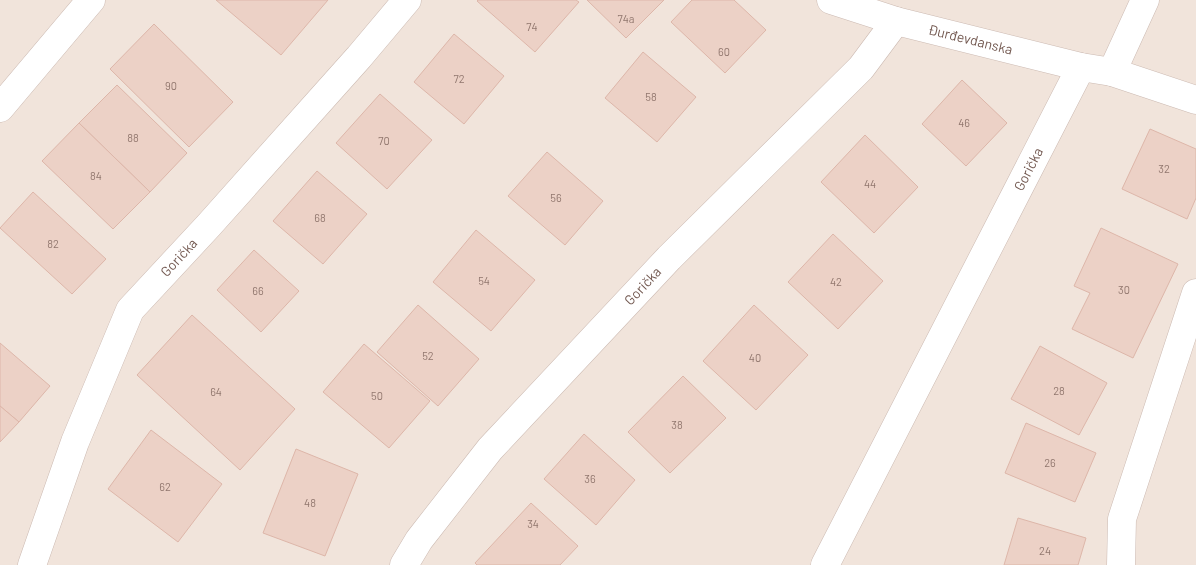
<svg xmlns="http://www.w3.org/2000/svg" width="1196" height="565" font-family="Barlow,sans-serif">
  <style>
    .residential { fill: #f1e4db }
    .building { fill: #ecd1c6; stroke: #ddb6a9 }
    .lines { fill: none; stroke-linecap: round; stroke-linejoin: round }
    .minor-casing { stroke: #ccbab2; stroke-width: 29 }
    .minor { stroke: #fff; stroke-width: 28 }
    .labels { text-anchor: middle; stroke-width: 5; stroke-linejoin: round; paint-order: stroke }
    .number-label { font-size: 11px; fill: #91776e }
    .street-label { font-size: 14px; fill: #735951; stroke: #fdf7f2 }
  </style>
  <rect width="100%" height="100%" fill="#faf3eb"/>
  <rect class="residential" x="0" y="0" width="1196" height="565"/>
  <g class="building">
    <polygon points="216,0 328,0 281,55"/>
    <polygon points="478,0 576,0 579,2 535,52 477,1"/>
    <polygon points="587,0 664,0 626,38"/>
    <polygon points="692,0 734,0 766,30 725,73 671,22"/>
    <polygon points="154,24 233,102 189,147 110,69"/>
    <polygon points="454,34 504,76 464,124 414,82"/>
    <polygon points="643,52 696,97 657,142 605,98"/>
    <polygon points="962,80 1007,123 966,166 922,124"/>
    <polygon points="117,85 187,153 150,192 79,123"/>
    <polygon points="380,94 432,140 387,189 336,143"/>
    <polygon points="79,123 150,192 113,229 42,161"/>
    <polygon points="1150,129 1196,149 1196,198 1187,219 1122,189"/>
    <polygon points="865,135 918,187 874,233 821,182"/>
    <polygon points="547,152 603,201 565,245 508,196"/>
    <polygon points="317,171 367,214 323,264 273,221"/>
    <polygon points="33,192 106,259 72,294 0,228"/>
    <polygon points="1101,228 1178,264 1133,358 1072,329 1090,293 1074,286"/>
    <polygon points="476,230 535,280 491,331 433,282"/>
    <polygon points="833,234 883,281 838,329 788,282"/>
    <polygon points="254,250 299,291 261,332 217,290"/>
    <polygon points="418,305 479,359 438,406 377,352"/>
    <polygon points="754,305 808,355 756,410 703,361"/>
    <polygon points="192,315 295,409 240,470 137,375"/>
    <polygon points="0,343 50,386 19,422 0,406"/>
    <polygon points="364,344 430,401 389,448 323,392"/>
    <polygon points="1040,346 1107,383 1079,435 1011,399"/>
    <polygon points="683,376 726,418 670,473 628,432"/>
    <polygon points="0,406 19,422 0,442"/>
    <polygon points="1026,423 1096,453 1075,502 1005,473"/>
    <polygon points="151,430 222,484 178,542 108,489"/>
    <polygon points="584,434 635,480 596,525 544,479"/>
    <polygon points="296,449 358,474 325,556 263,533"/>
    <polygon points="531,503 578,546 560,565 477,565 475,563"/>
    <polygon points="1018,518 1086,538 1078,565 1004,565"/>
  </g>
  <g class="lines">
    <defs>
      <g id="minor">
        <path id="s1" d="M831,0l65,21 185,46 31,5 84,28"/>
        <polyline points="1112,72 1145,0"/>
        <polyline points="0,108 91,0"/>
        <path id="s2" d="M32,565l43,-123 55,-132 79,-85 150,-168 48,-57"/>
        <path id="s3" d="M404,565l15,-25 71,-91 179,-191 192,-190 35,-47"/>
        <path id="s4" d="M825,565l256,-498"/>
        <polyline points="1121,565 1122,519 1196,293"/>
      </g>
    </defs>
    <use href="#minor" class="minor-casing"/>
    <use href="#minor" class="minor"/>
  </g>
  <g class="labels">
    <g class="number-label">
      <text x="626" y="23">74a</text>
      <text x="532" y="31">74</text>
      <text x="724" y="56">60</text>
      <text x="459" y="83">72</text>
      <text x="171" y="90">90</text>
      <text x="651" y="101">58</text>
      <text x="964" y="127">46</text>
      <text x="133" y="142">88</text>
      <text x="384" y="145">70</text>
      <text x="1164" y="173">32</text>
      <text x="96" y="180">84</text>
      <text x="870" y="188">44</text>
      <text x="556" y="202">56</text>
      <text x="320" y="222">68</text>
      <text x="53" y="248">82</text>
      <text x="484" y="285">54</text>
      <text x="836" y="286">42</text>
      <text x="1124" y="294">30</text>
      <text x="258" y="295">66</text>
      <text x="428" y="360">52</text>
      <text x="755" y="362">40</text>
      <text x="1059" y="395">28</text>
      <text x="216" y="396">64</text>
      <text x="377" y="400">50</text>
      <text x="677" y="429">38</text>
      <text x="1050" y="467">26</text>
      <text x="590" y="483">36</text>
      <text x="165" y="491">62</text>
      <text x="310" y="507">48</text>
      <text x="533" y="528">34</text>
      <text x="1045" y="555">24</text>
    </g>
    <g class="street-label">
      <text dy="5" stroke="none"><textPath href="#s1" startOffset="145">Đurđevdanska</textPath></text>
      <text dy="5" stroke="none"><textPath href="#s4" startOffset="445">Gorička</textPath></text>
      <text dy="5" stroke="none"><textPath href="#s2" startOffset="345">Gorička</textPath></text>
      <text dy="5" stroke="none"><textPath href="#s3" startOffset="368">Gorička</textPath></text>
    </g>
  </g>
</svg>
